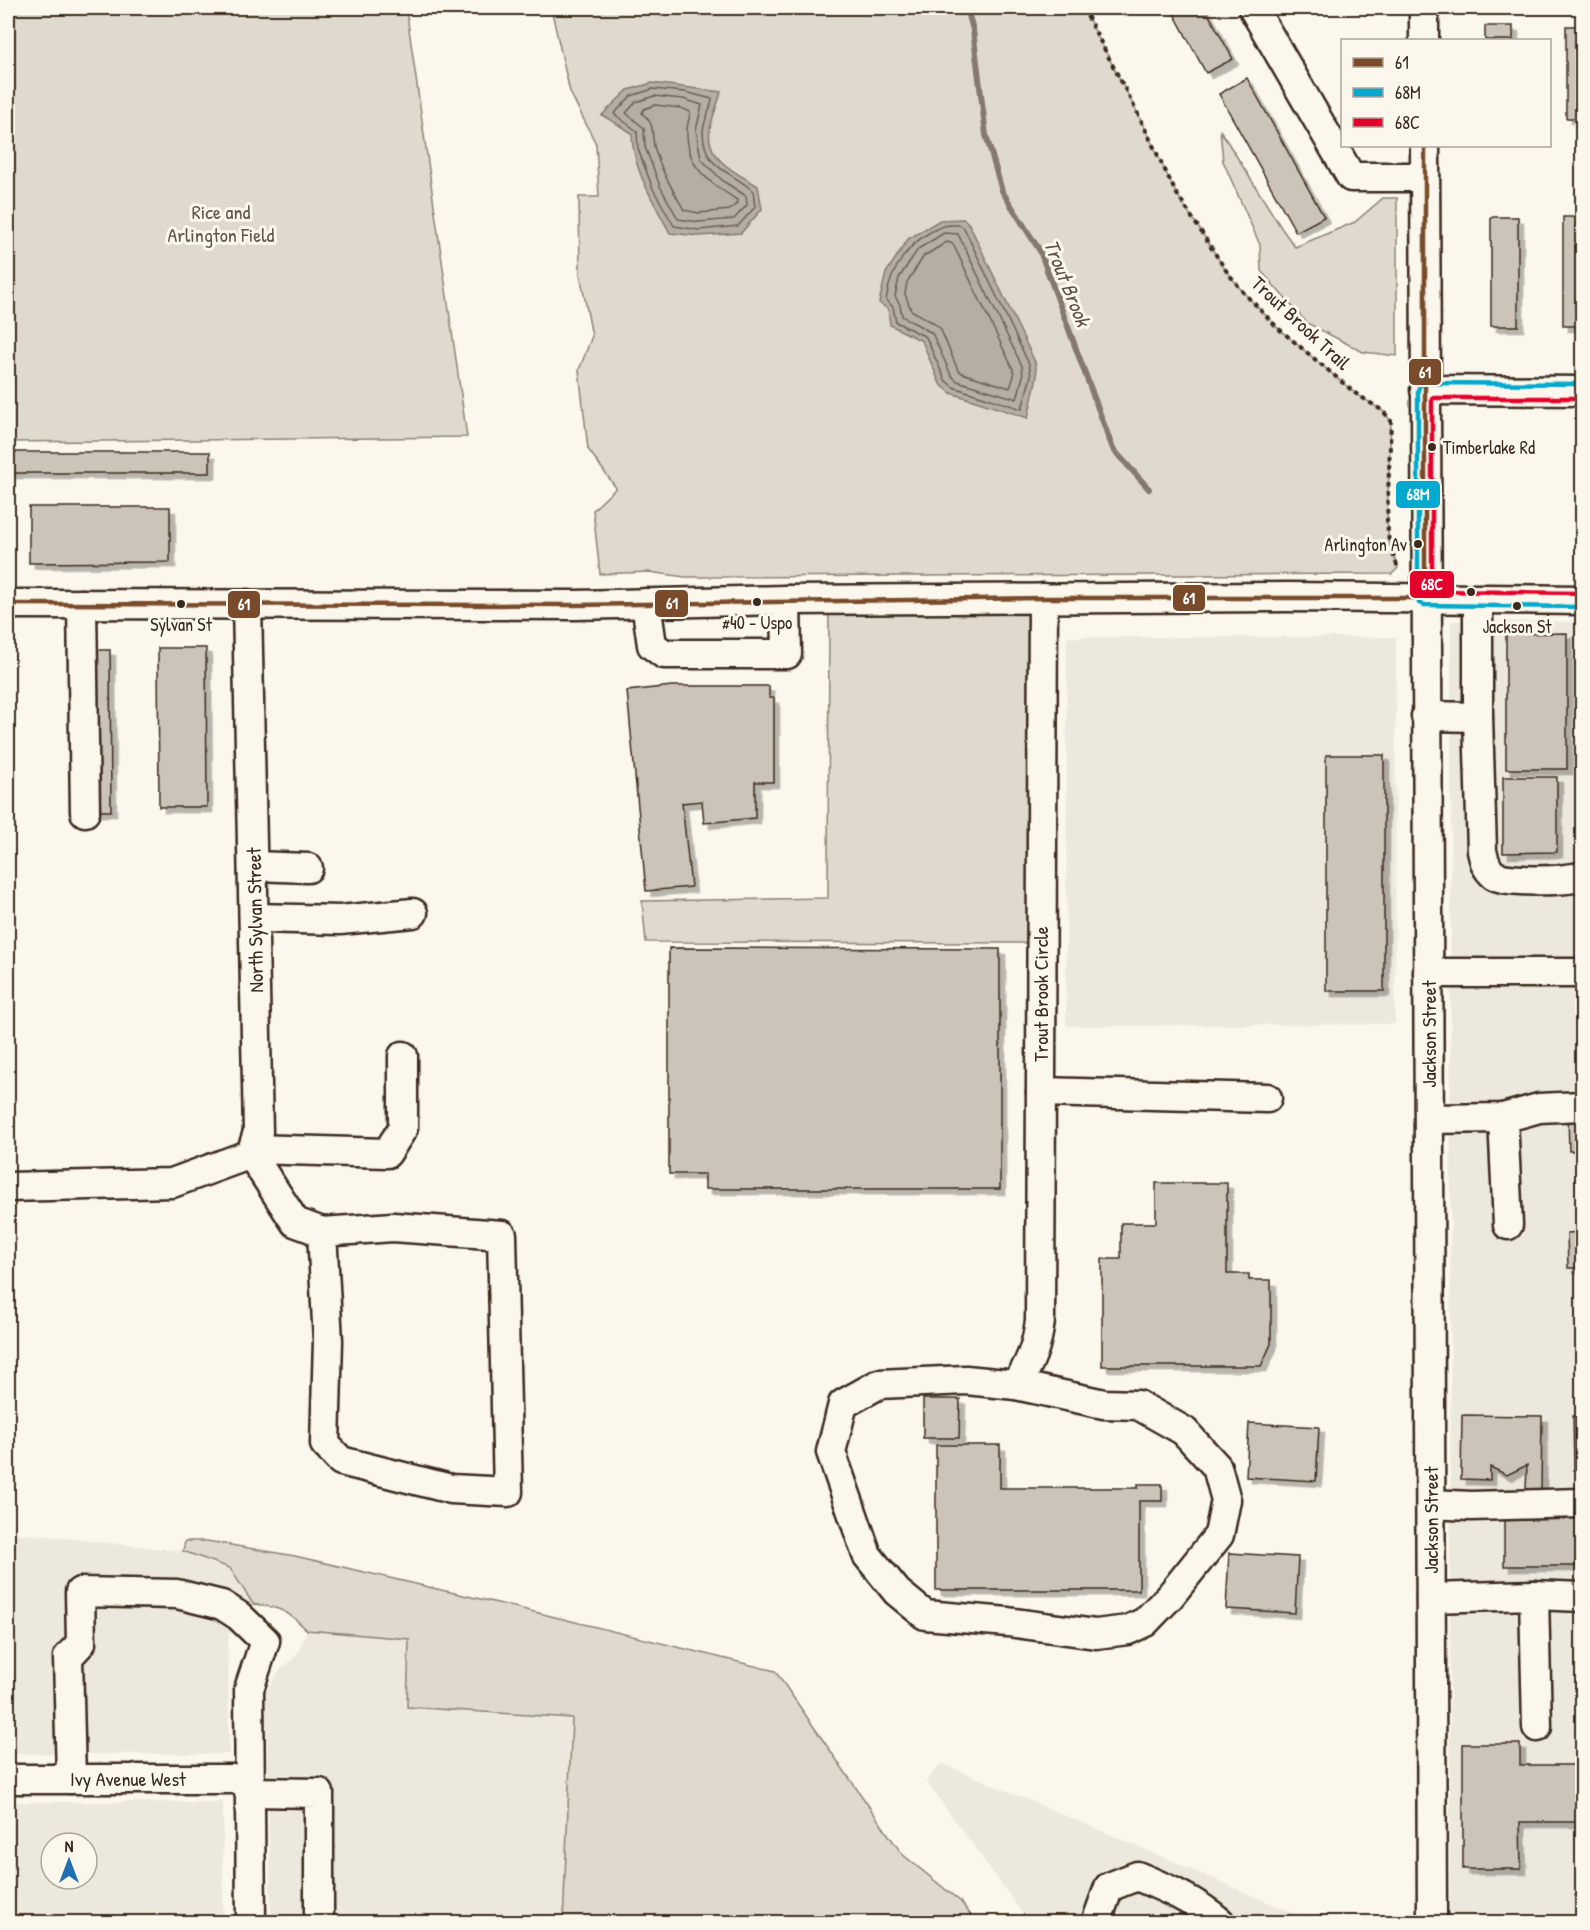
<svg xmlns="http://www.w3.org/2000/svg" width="1590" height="1930" font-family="'Patrick Hand',sans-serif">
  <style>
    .built { fill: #ede8dd; fill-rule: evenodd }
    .green { fill: #dfd9ce; stroke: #8d8276; stroke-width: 1.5 }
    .water { fill: #b6aea2; stroke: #85796d; stroke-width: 1.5 }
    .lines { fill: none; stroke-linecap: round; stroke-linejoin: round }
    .shore { stroke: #6c5f53; stroke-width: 1.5 }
    .stream { stroke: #85796d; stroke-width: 6 }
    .building { fill: #ccc4b9; stroke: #3b2a1e; stroke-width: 1.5; filter: url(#shadow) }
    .minor-casing { stroke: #3b2a1e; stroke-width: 33 }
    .path { stroke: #3b2a1e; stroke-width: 4; stroke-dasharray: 4.5 4.5; stroke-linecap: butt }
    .minor { stroke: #fbf7ec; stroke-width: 28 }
    .bus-1-casing { stroke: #fbf7ec; stroke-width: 9 }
    .bus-2-casing { stroke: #fbf7ec; stroke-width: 9 }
    .bus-3-casing { stroke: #fbf7ec; stroke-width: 9 }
    .bus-1 { stroke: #7a4b2a; stroke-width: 4.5 }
    .bus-2 { stroke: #00a9ce; stroke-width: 4.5 }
    .bus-3 { stroke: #e4002b; stroke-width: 4.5 }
    .bus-dot { fill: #3b2a1e; stroke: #fbf7ec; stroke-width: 2 }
    .labels { text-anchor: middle; stroke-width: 6; stroke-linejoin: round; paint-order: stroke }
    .bus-label { font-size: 18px; fill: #3b2a1e; stroke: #fbf7ec }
    .park-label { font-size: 20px; fill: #64564a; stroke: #fbf7ec }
    .street-label { font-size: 20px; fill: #3b2a1e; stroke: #fbf7ec }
    .water-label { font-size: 21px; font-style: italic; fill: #605246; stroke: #fbf7ec }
    .line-badge { stroke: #fbf7ec; stroke-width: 2 }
    .badge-label { font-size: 16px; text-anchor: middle; font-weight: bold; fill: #fff }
  </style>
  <defs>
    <filter id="shadow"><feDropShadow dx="5.5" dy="5.5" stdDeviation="0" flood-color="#0004"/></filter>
  </defs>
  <rect width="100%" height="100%" fill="#fbf7ec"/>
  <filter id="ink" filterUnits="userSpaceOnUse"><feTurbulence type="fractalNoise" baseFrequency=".0167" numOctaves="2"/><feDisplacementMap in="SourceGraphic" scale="12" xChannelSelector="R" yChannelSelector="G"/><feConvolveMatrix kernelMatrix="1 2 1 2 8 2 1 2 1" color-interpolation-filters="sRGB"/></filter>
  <g filter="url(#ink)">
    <g class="built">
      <polygon points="1451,621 1582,622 1582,1922 1450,1922"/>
      <polygon points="1067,637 1396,637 1395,1024 1066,1026"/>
      <polygon points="8,1532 183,1551 230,1568 253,1604 232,1620 228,1641 229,1754 8,1754"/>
      <polygon points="307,1630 409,1639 407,1707 572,1718 563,1922 271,1922 266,1692 279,1671 296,1656"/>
      <polygon points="942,1763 1315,1922 1029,1922 926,1781"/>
      <path d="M8,1802h215v120h-215zM51,1843h36v36h-36z"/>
    </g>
    <g class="green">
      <polygon points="8,8 406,8 467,437 8,442"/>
      <polygon points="551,8 1083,8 1138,114 1175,191 1225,269 1243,292 1278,328 1355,393 1383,411 1391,421 1387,520 1389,543 1398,568 1392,574 685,577 649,572 600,574 593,510 616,488 588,449 579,370 592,336 580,274 579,197 599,197 596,144 570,92"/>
      <polygon points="1220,130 1282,229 1295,247 1355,222 1383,198 1397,198 1397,356 1363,352 1307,323 1261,271 1260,245 1223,161"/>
      <polygon points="1043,598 1041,943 646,942 642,901 828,898 829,600"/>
      <path d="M185,1541h22l88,15 211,49 269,66 127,183 59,48 15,20h-413l9,-204 -165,-11 2,-68 -102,-9c-19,-19 -27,-23 -54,-26l-23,-36 -47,-17z"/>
    </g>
    <g class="water">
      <path d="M652,83l69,9c-3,12 -9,25 -11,37 -5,30 26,44 48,57l4,23 -21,24 -42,3 -29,-3c-16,-31 -38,-64 -38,-100l-30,-18 26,-25z"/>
      <polygon points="964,219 969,224 1035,362 1037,376 1028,418 951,393 940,384 922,341 890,325 888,309 879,303 886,273 908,239 940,220"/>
    </g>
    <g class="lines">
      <g class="shore">
        <path d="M653,89l32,3 27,7c-1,11 -9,22 -9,33 1,38 27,38 50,59l2,16 -17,19 -39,4 -25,-4 -21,-37 -15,-40 -1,-18 -23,-17 17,-18z"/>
        <polygon points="654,96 683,99 702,105 696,130 701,159 723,181 746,196 747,205 734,219 699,222 678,219 660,186 645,147 644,128 626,113 636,102"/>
        <path d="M655,105l26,3 9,4c0,6 -3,12 -3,18 -1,38 21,51 50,70v3l-7,7 -31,3 -15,-3c-11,-20 -24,-41 -30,-64 -3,-16 2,-20 -12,-33l2,-4z"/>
        <path d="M960,225l4,3 65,136 2,12 -9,33 -69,-22 -8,-7 -19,-43 -30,-15 -3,-15 -7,-7c4,-31 24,-61 55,-73 5,-3 13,-2 19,-2z"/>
        <polygon points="944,233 958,234 1022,366 1023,376 1017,399 957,381 951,375 932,333 902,316 900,305 895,296 899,278 918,249"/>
        <polygon points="947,242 953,244 1013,369 1014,376 1010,388 962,373 958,370 940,328 932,322 911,310 905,294 907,282 924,256"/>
      </g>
      <polyline class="stream" points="967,8 973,30 986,135 1002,191 1040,251 1113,449 1149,489"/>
    </g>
    <g class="building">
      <polygon points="1171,8 1205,8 1233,59 1206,73"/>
      <rect x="1485" y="26" width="28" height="14"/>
      <rect x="1566" y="26" width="16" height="92"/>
      <polygon points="1247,78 1324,217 1296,232 1219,94"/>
      <rect x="1491" y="217" width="27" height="109"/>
      <rect x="1563" y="217" width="19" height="109"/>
      <rect x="8" y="452" width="202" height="21"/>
      <polygon points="29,507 170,507 170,562 29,563"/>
      <polygon points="1567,633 1567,769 1506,769 1506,634"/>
      <polygon points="158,648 206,648 207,807 159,807"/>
      <polygon points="90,650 110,650 111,811 91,811"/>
      <polygon points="672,686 769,686 769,698 774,698 774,782 755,782 755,818 704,823 702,801 682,803 691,887 646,891 627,691"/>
      <rect x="1326" y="755" width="58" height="236"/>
      <polygon points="1503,777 1557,777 1557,852 1503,853"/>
      <polygon points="669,948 1000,949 1000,1189 705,1189 705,1174 669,1174"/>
      <polygon points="1568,1117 1582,1117 1582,1151 1569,1151"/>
      <polygon points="1156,1183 1227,1183 1227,1274 1249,1274 1249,1280 1271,1280 1271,1344 1261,1366 1102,1366 1102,1259 1121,1259 1121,1223 1156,1223"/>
      <polygon points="1582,1216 1582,1268 1568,1268 1567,1233 1582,1232"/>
      <polygon points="923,1399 960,1399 959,1438 923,1438"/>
      <polygon points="1462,1415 1542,1416 1541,1491 1526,1490 1527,1465 1507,1475 1490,1467 1490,1480 1461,1479"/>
      <polygon points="1573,1416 1582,1416 1582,1470 1574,1470"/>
      <polygon points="1249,1423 1319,1427 1316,1481 1246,1477"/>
      <polygon points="936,1445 1000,1445 1000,1488 1138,1488 1138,1484 1162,1484 1162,1501 1139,1501 1139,1590 936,1590"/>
      <rect x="1504" y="1517" width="78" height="49"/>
      <polygon points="1229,1553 1298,1557 1295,1613 1226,1609"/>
      <polygon points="1463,1744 1520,1744 1520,1765 1582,1765 1582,1873 1579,1873 1579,1822 1520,1822 1521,1869 1463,1869"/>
    </g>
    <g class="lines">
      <defs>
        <g id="minor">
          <polyline points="1253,8 1351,177 1425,177"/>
          <polyline points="1424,8 1424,40"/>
          <polyline points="1425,146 1432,1922"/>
          <polyline points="1425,390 1582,391"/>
          <path d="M1478,600v117l4,134c2,9 4,18 12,24 11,8 76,6 88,1"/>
          <polyline points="646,603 652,645 664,654 787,654 786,600"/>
          <polyline points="8,604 576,605 786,600 1288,597 1582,600"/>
          <polyline points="82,604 85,812"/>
          <polyline points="247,604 258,1132 251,1154 295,1222 322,1232 393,1227 502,1235 508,1492 451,1489 341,1461 325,1444 328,1341 322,1232"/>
          <polyline points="1426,716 1478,717"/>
          <polyline points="254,866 308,868"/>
          <polyline points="255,918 340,920 413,913"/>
          <polyline points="1428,973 1582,973"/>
          <polyline points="1041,1092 1267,1098"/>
          <polyline points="1503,1118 1508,1225"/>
          <polyline points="1429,1119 1503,1118 1539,1108 1582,1106"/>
          <polyline points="253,1149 387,1153 403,1128 403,1056"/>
          <polyline points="8,1187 172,1183 251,1154"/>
          <polygon points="966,1380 1016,1385 1104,1404 1138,1405 1184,1431 1217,1467 1226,1500 1219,1535 1170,1596 1145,1622 1128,1630 1096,1634 1008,1622 925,1615 897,1592 867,1555 831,1452 843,1404 879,1384"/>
          <path d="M1016,1385c14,-21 21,-39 24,-64l3,-723"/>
          <polyline points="1431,1504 1471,1506 1582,1503"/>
          <polyline points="1534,1595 1582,1597"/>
          <polyline points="1431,1598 1534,1595 1537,1727"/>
          <polyline points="8,1779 248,1779"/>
          <polyline points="71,1779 68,1657 81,1643 80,1592 177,1594 222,1605 239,1616 265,1641 249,1689 251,1922"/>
          <polyline points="249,1792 319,1793 319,1922"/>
          <path d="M1098,1922l-1,-2 12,-33 28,-11c29,12 59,25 83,46"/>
        </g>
      </defs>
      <use href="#minor" class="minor-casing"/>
      <polyline class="path" points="1083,8 1138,114 1175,191 1225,269 1243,292 1278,328 1355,393 1383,411 1391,421 1387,520 1389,543 1398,568"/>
      <use href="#minor" class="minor"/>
      <defs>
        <g id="bus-1">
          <polyline points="1425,146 1425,598"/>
          <polyline points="8,604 576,605 1043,598 1425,598"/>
        </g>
        <polyline id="bus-2" points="1582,607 1425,605 1419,603 1418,598 1418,390 1420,385 1425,383 1582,384"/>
        <polyline id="bus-3" points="1582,398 1432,398 1432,591 1582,593"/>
      </defs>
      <use href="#bus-1" class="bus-1-casing"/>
      <use href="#bus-2" class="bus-2-casing"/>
      <use href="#bus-3" class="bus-3-casing"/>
      <use href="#bus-1" class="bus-1"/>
      <use href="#bus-2" class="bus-2"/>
      <use href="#bus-3" class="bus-3"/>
    </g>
  </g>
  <g class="bus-dot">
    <circle cx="1432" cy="447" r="5"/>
    <circle cx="1418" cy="544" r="5"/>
    <circle cx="1471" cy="592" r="5"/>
    <circle cx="757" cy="602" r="5"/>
    <circle cx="181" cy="604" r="5"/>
    <circle cx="1517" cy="606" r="5"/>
  </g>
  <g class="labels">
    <g class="bus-label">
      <text x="1443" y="454" text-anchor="start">Timberlake Rd</text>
      <text x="1407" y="551" text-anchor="end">Arlington Av</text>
      <text x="757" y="629">#40 - Uspo</text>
      <text x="181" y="631">Sylvan St</text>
      <text x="1517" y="633">Jackson St</text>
    </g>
    <g class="park-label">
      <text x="221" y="219">Rice and<tspan x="221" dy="23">Arlington Field</tspan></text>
    </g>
    <g class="street-label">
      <text transform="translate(1301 323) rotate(43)" y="7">Trout Brook Trail</text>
      <text transform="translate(255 920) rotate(-91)" y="7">North Sylvan Street</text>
      <text transform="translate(1041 994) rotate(-90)" y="7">Trout Brook Circle</text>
      <text transform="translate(1429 1034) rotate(-90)" y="7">Jackson Street</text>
      <text transform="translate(1431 1520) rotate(-90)" y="7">Jackson Street</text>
      <text x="128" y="1786">Ivy Avenue West</text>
    </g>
    <g class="water-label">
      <text transform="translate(1067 283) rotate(68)" y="7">Trout Brook</text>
    </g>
  </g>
  <g class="line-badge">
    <rect x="1408" y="358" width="34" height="28" rx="6" fill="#7a4b2a"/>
    <rect x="1395" y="480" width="46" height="29" rx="6" fill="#00a9ce"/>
    <rect x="1409" y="570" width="46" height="29" rx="6" fill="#e4002b"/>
    <rect x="1172" y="584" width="34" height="28" rx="6" fill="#7a4b2a"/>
    <rect x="654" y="589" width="35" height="29" rx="6" fill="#7a4b2a"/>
    <rect x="227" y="590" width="34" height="29" rx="6" fill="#7a4b2a"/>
  </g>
  <g class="badge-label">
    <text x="1425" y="378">61</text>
    <text x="1418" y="500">68M</text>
    <text x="1432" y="590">68C</text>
    <text x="1189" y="604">61</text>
    <text x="672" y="609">61</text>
    <text x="244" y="610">61</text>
  </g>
  <rect width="1590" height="1930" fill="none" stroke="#fbf7ec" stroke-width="30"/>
  <rect x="15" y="15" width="1560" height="1900" fill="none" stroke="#3b2a1e" stroke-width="2" filter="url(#ink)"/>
  <rect x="1341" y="39" width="210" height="108" fill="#fbf7ec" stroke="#aea59a" stroke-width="1.5"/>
  <rect x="1353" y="58" width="30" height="9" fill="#7a4b2a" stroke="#aea59a" stroke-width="1.5"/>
  <text x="1395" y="69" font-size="18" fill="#3b2a1e">61</text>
  <rect x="1353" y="88" width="30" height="9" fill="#00a9ce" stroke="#aea59a" stroke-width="1.5"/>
  <text x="1395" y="99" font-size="18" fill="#3b2a1e">68M</text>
  <rect x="1353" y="118" width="30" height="9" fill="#e4002b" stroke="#aea59a" stroke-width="1.5"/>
  <text x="1395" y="129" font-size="18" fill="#3b2a1e">68C</text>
  <g transform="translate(69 1861)"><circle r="28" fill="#fbf7ec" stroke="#aea59a" stroke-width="1.5"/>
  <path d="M0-4.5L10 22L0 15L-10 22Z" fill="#1f6fb2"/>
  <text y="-9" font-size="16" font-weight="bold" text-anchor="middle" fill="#3b2a1e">N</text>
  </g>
</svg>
